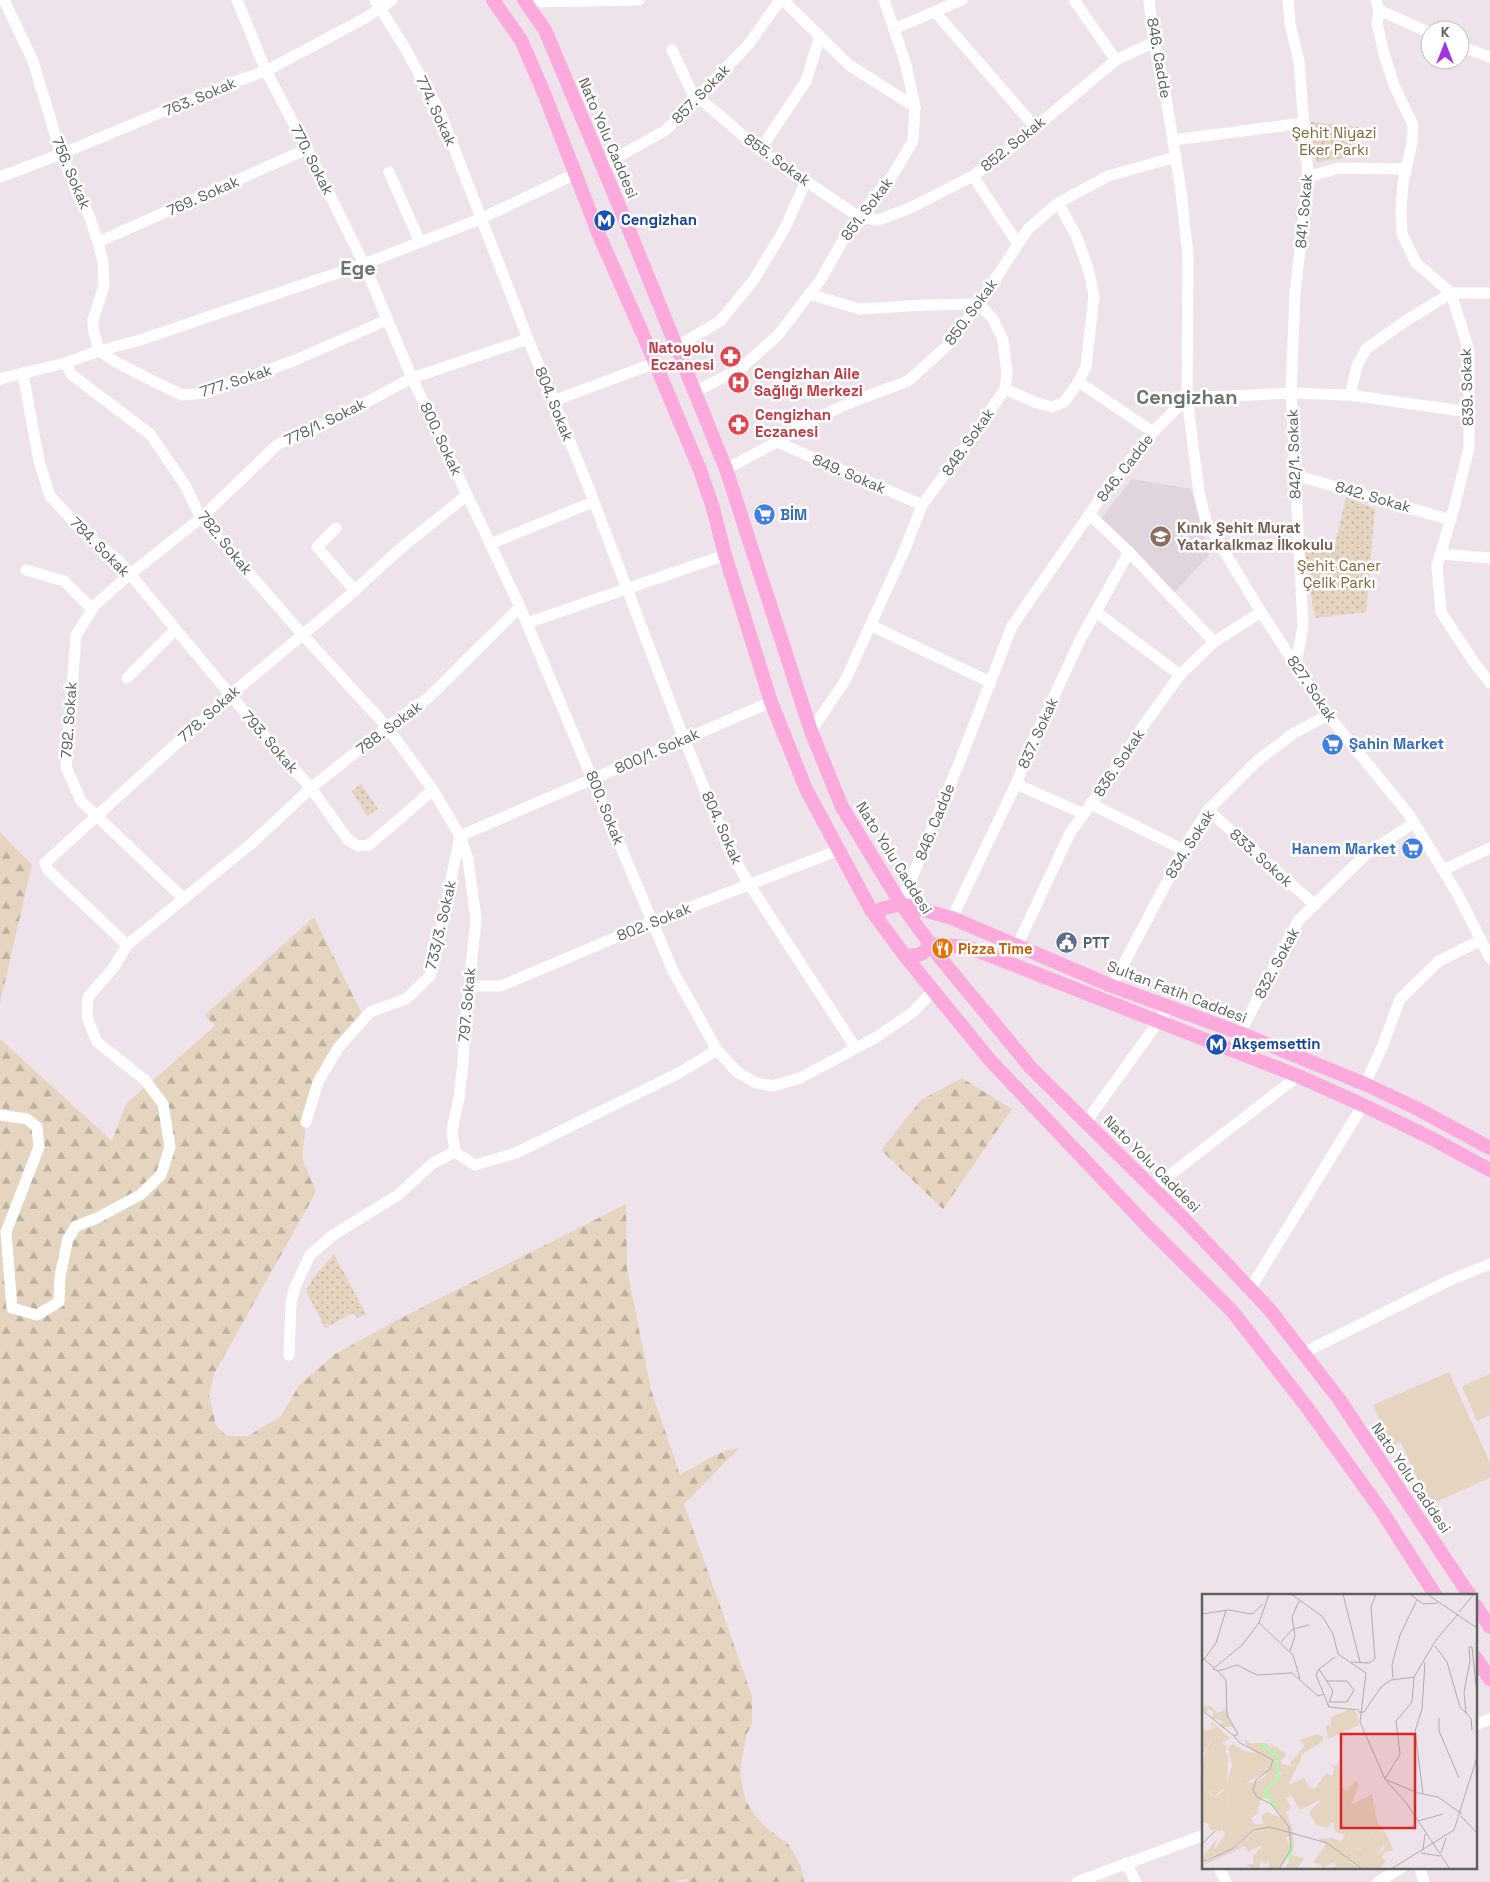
<svg xmlns="http://www.w3.org/2000/svg" width="1490" height="1882" font-family="'Space Grotesk',sans-serif">
  <style>
    .education { fill: #e0d4dd }
    .green { fill: url(#green-dots) }
    .forest { fill: url(#forest-firs) }
    .pitch { fill: #e4d4c0 }
    .lines { fill: none; stroke-linecap: round; stroke-linejoin: round }
    .minor { stroke: #fff; stroke-width: 11 }
    .major { stroke: #fcaadd; stroke-width: 14 }
    .labels { text-anchor: middle; stroke-width: 5; stroke-linejoin: round; paint-order: stroke }
    .street-label { font-size: 15px; fill: #5b635c; stroke: #fff }
    .park-label { font-size: 15px; fill: #866638; stroke: #fff }
    .transit-label { font-size: 15px; font-weight: bold; fill: #164399; stroke: #fff; text-anchor: start }
    .health-label { font-size: 15px; font-weight: bold; fill: #be3a42; stroke: #fff; text-anchor: start }
    .shop-label { font-size: 15px; font-weight: bold; fill: #366cbe; stroke: #fff; text-anchor: start }
    .education-label { font-size: 15px; font-weight: bold; fill: #785e54; stroke: #fff; text-anchor: start }
    .service-label { font-size: 15px; font-weight: bold; fill: #4e5e75; stroke: #fff; text-anchor: start }
    .food-label { font-size: 15px; font-weight: bold; fill: #c56008; stroke: #fff; text-anchor: start }
    .district-label { font-size: 20px; font-weight: bold; fill: #6c756d; stroke: #fff }
    .inset-river { fill: none; stroke: #a7fca5; stroke-width: 2.5 }
    .inset-road { fill: none; stroke: #afacad; stroke-width: 1 }
    .view { fill: #d62828; fill-opacity: 0.15; stroke: #d62828; stroke-width: 2.5 }
    .inset-edge { fill: none; stroke: #5b635c; stroke-width: 2.5 }
  </style>
  <defs>
    <pattern id="green-dots" width="8" height="8" patternUnits="userSpaceOnUse" patternTransform="scale(1.25)"><rect width="8" height="8" fill="#e4d4c0"/><path d="M2 2h.1M6 6h.1" fill="none" stroke="#bcb09f" stroke-width="1.8" stroke-linecap="round"/></pattern>
    <pattern id="forest-firs" width="22" height="20" patternUnits="userSpaceOnUse" patternTransform="scale(1.25)"><rect width="22" height="20" fill="#e4d4c0"/><path d="M5 1l3.5 6h-7zM16 11l3.5 6h-7z" fill="#bcb09f"/></pattern>
  </defs>
  <rect width="100%" height="100%" fill="#eee3ea"/>
  <polygon class="education" points="1132,479 1191,489 1209,555 1174,593 1100,520"/>
  <g class="green">
    <polygon points="1310,122 1358,127 1356,156 1316,162"/>
    <polygon points="1346,497 1375,509 1366,612 1315,618 1302,539 1335,545"/>
    <polygon points="361,784 378,809 367,816 352,791"/>
    <polygon points="334,1254 366,1314 357,1318 353,1313 325,1328 306,1291 313,1278"/>
  </g>
  <g class="forest">
    <polygon points="0,832 32,865 0,1003"/>
    <path d="M314,917l50,101 -26,30 -32,74 -4,36 14,34 -102,182 -5,20 7,32 11,10h21l33,-20 19,-32 35,-30 68,-37 223,-113 1,65 24,121 29,85c20,-10 36,-24 59,-27l-55,56 68,192v28l-6,11 -6,39 5,24 6,12 11,14 27,21 12,21 3,16h-117v-3l-15,3h-672v-843l112,102 14,-37 89,-78 -10,-11z"/>
    <polygon points="962,1078 1012,1109 943,1209 881,1150 921,1100"/>
  </g>
  <g class="pitch">
    <polygon points="1449,1372 1490,1463 1490,1478 1429,1505 1401,1442 1391,1446 1373,1405"/>
    <polygon points="1490,1374 1490,1415 1477,1421 1462,1386"/>
  </g>
  <g class="lines">
    <g class="minor">
      <polyline points="4,0 33,61 61,154 90,218 98,242 103,262 104,286 93,320 94,333 99,351 140,340 364,264 480,219 575,174"/>
      <polyline points="237,0 266,71 307,149 364,264 412,378 520,607 673,971 717,1050 737,1072 756,1083 773,1086 800,1078 875,1038 912,1013 933,991"/>
      <polyline points="375,0 405,48 440,112 528,339 588,486 684,739 729,849 749,884 855,1047"/>
      <polyline points="783,0 849,65 915,107"/>
      <polyline points="1074,0 1116,60"/>
      <polyline points="1288,0 1290,24 1299,61 1308,177 1295,294 1291,393 1303,626 1296,664"/>
      <polyline points="1376,0 1379,10 1377,23 1384,54 1394,85 1413,125 1412,143 1403,183 1401,210 1402,234 1416,263 1451,293 1469,351 1469,448 1455,504 1437,566 1441,612 1473,661 1490,683"/>
      <polyline points="525,2 639,0"/>
      <polyline points="1379,10 1430,33"/>
      <polyline points="935,12 1035,127"/>
      <polyline points="894,29 962,0"/>
      <polyline points="1460,46 1490,57"/>
      <polyline points="672,50 696,101"/>
      <polyline points="699,98 760,150 859,217 878,220 910,208 973,176 1013,146 1116,60 1154,42"/>
      <polyline points="1173,140 1304,123"/>
      <polyline points="760,150 806,81 820,36"/>
      <polyline points="602,166 666,130 748,45 780,0"/>
      <polyline points="389,172 420,242"/>
      <polyline points="973,176 1018,244"/>
      <polyline points="0,177 61,154 234,82 266,71 367,17 392,0"/>
      <polyline points="1308,177 1339,168 1405,169"/>
      <polyline points="98,242 307,149"/>
      <polyline points="809,294 859,309 925,305 979,304 993,319 1003,340 1007,373 1005,389 963,450 922,505 905,549 845,681 811,731"/>
      <polyline points="676,347 720,321 753,281 785,228 806,181"/>
      <polyline points="65,363 72,375 150,434 185,485 201,518 302,634 387,727 433,790 460,836 437,948 430,976 406,999 370,1012 338,1048 318,1082 306,1122"/>
      <polyline points="23,374 39,461 50,496 84,533 119,561 272,745 311,788 348,840 358,846 369,845 433,790"/>
      <polyline points="0,379 65,363 99,351 114,361 155,382 182,395 205,393 293,361 387,320"/>
      <polyline points="1079,382 1153,432"/>
      <polyline points="1005,389 1037,403 1052,407 1064,402 1076,386 1086,367 1094,296 1088,268 1076,235 1058,203"/>
      <polyline points="694,392 740,369 778,335 821,279 850,228 892,176 913,141 915,107 906,65 884,0"/>
      <polyline points="1350,395 1357,366 1366,349 1404,322 1451,293 1490,293"/>
      <polyline points="553,401 655,363"/>
      <polyline points="1469,412 1350,395 1291,393 1187,398 1199,492 1206,521 1261,612 1328,715 1410,816 1457,893 1490,958"/>
      <polyline points="777,442 922,505"/>
      <polyline points="726,469 777,442 804,423 857,400 908,381 947,346 979,304 1028,229 1058,203 1108,176 1176,157"/>
      <polyline points="1295,475 1451,520"/>
      <polyline points="1089,514 1129,552 1214,642"/>
      <polyline points="336,528 317,547 355,591"/>
      <polyline points="490,544 593,502"/>
      <polyline points="1441,554 1490,558"/>
      <polyline points="26,570 64,581 92,609"/>
      <polyline points="1096,612 1180,675"/>
      <polyline points="527,623 725,555"/>
      <polyline points="870,625 990,682"/>
      <polyline points="127,678 175,630"/>
      <polyline points="1016,784 1084,814"/>
      <polyline points="1091,804 1184,850"/>
      <polyline points="1208,810 1315,905"/>
      <polyline points="1443,870 1490,848"/>
      <polyline points="184,899 81,801 66,767 76,635 95,605 129,575 201,518 278,444 320,427 412,378 528,339"/>
      <polyline points="901,904 960,761 1012,626 1102,496 1153,432 1187,398 1188,256 1181,191 1164,85 1154,42 1149,0"/>
      <polyline points="952,918 1016,784 1031,746 1080,640 1129,552"/>
      <polyline points="127,945 48,870 45,863 230,695 343,601 401,548 467,495"/>
      <polyline points="1017,946 1070,833 1111,776 1143,726 1180,675 1214,642 1261,612"/>
      <polyline points="469,986 501,986 652,922 839,850"/>
      <polyline points="1112,986 1189,840 1208,810 1257,761 1294,733 1328,715"/>
      <polyline points="1240,1033 1298,921 1366,854 1414,823"/>
      <polyline points="717,1050 679,1073 516,1153 475,1165 455,1152 452,1130 459,1098 463,1063 465,1027 476,919 468,859 460,836 771,702"/>
      <polyline points="1365,1084 1383,1045 1400,999 1439,961 1481,940"/>
      <polyline points="0,1115 27,1119 37,1127 39,1147 6,1232 12,1308 37,1315 59,1302 60,1276 68,1239 76,1226 95,1219 140,1195 161,1175 170,1147 163,1104 145,1080 97,1042 87,1017 88,997 114,967 127,945 252,843 311,788 387,727 428,698 520,607"/>
      <polyline points="1086,1122 1169,1007"/>
      <polyline points="1153,1188 1298,1076"/>
      <polyline points="1250,1289 1363,1105"/>
      <polyline points="1303,1353 1450,1280 1490,1264"/>
      <polyline points="289,1355 291,1302 295,1287 310,1255 333,1235 398,1195 433,1163 455,1152"/>
      <polyline points="1476,1725 1490,1719"/>
      <polyline points="1126,1863 1136,1882"/>
      <polyline points="1219,1868 1226,1882"/>
      <polyline points="1420,1868 1424,1882"/>
      <polyline points="1077,1882 1204,1835"/>
      <polyline points="1378,1882 1401,1868"/>
    </g>
    <g class="major">
      <polyline points="493,0 521,40 544,93 599,235 645,339 700,470 713,508 725,555 771,702 806,789 871,910 905,956 989,1059 1149,1228 1232,1311 1306,1406 1381,1510 1436,1596"/>
      <polyline points="524,0 545,30 623,215 726,469 811,731 842,807 901,904 941,959 1032,1069 1184,1219 1270,1310 1339,1399 1470,1596"/>
      <polyline points="877,917 881,909 901,904 952,918 1112,986 1240,1033 1365,1084 1418,1109 1490,1148"/>
      <path d="M905,956c12,0 20,-1 25,-12l38,3 330,129 65,29 68,33 59,32"/>
      <polyline points="1476,1606 1490,1627"/>
      <polyline points="1476,1658 1490,1679"/>
    </g>
  </g>
  <defs>
    <symbol id="metro-disc" viewBox="-11 -11 22 22"><circle r="9.5" fill="#1a4fb4" stroke="#fff"/><path d="M-5.5 5V-5H-3L0 0L3-5H5.5V5H3V-.5L0 4L-3-.5V5Z" fill="#fff"/></symbol>
    <symbol id="pharmacy-disc" viewBox="-11 -11 22 22"><circle r="9.5" fill="#e0444e" stroke="#fff"/><path d="M-2-6h4v4h4v4h-4v4h-4v-4h-4v-4h4Z" fill="#fff"/></symbol>
    <symbol id="hospital-disc" viewBox="-11 -11 22 22"><circle r="9.5" fill="#e0444e" stroke="#fff"/><path d="M-5-5h3v3.5h4V-5h3V5h-3V1.5h-4V5h-3Z" fill="#fff"/></symbol>
    <symbol id="supermarket-disc" viewBox="-11 -11 22 22"><circle r="9.5" fill="#3f7fe0" stroke="#fff"/><path d="M-6-5.5h2.5l.6 2H6L4.5 2H-2.5L-4.4-4H-6ZM-1.5 3.2a1.3 1.3 0 1 0 .1 0ZM3 3.2a1.3 1.3 0 1 0 .1 0Z" fill="#fff"/></symbol>
    <symbol id="school-disc" viewBox="-11 -11 22 22"><circle r="9.5" fill="#8d6e63" stroke="#fff"/><path d="M0-5L7-2L0 1L-7-2ZM-4 1L0 2.5L4 1V4Q0 6-4 4Z" fill="#fff"/></symbol>
    <symbol id="civic-disc" viewBox="-11 -11 22 22"><circle r="9.5" fill="#5c6f8a" stroke="#fff"/><path d="M-.6-6.5H3V-4.5H.6V-3L4-1V1h2V6H-6V1h2V-1L-.6-3ZM-1.2 2.5V6h2.4V2.5Z" fill="#fff"/></symbol>
    <symbol id="restaurant-disc" viewBox="-11 -11 22 22"><circle r="9.5" fill="#e8710a" stroke="#fff"/><path d="M-5-6h1v4h1v-4h1v4h1v-4h1v5L-1.5 .5V6h-2V.5L-5-1ZM5-6V6H3V1.5H1.5Q1.5-4 5-6Z" fill="#fff"/></symbol>
  </defs>
  <g fill-rule="evenodd">
    <use href="#metro-disc" x="592" y="208" width="25" height="25"/>
    <use href="#pharmacy-disc" x="718" y="344" width="25" height="25"/>
    <use href="#hospital-disc" x="726" y="370" width="25" height="25"/>
    <use href="#pharmacy-disc" x="726" y="412" width="25" height="25"/>
    <use href="#supermarket-disc" x="752" y="502" width="25" height="25"/>
    <use href="#school-disc" x="1148" y="524" width="25" height="25"/>
    <use href="#supermarket-disc" x="1320" y="732" width="25" height="25"/>
    <use href="#supermarket-disc" x="1400" y="836" width="25" height="25"/>
    <use href="#civic-disc" x="1054" y="930" width="25" height="25"/>
    <use href="#restaurant-disc" x="930" y="936" width="25" height="25"/>
    <use href="#metro-disc" x="1204" y="1032" width="25" height="25"/>
  </g>
  <g class="labels">
    <g class="street-label">
      <text transform="translate(1159 58) rotate(80)" y="5">846. Cadde</text>
      <text transform="translate(701 94) rotate(-46)" y="5">857. Sokak</text>
      <text transform="translate(200 97) rotate(-23)" y="5">763. Sokak</text>
      <text transform="translate(436 111) rotate(65)" y="5">774. Sokak</text>
      <text transform="translate(608 138) rotate(67)" y="5">Nato Yolu Caddesi</text>
      <text transform="translate(1013 144) rotate(-39)" y="5">852. Sokak</text>
      <text transform="translate(312 160) rotate(63)" y="5">770. Sokak</text>
      <text transform="translate(777 160) rotate(36)" y="5">855. Sokak</text>
      <text transform="translate(71 173) rotate(67)" y="5">756. Sokak</text>
      <text transform="translate(203 196) rotate(-24)" y="5">769. Sokak</text>
      <text transform="translate(867 209) rotate(-53)" y="5">851. Sokak</text>
      <text transform="translate(1304 211) rotate(-85)" y="5">841. Sokak</text>
      <text transform="translate(971 312) rotate(-54)" y="5">850. Sokak</text>
      <text transform="translate(236 381) rotate(-18)" y="5">777. Sokak</text>
      <text transform="translate(1467 387) rotate(-92)" y="5">839. Sokak</text>
      <text transform="translate(554 404) rotate(68)" y="5">804. Sokak</text>
      <text transform="translate(325 422) rotate(-26)" y="5">778/1. Sokak</text>
      <text transform="translate(441 439) rotate(65)" y="5">800. Sokak</text>
      <text transform="translate(968 442) rotate(-55)" y="5">848. Sokak</text>
      <text transform="translate(1294 454) rotate(-92)" y="5">842/1. Sokak</text>
      <text transform="translate(1125 468) rotate(-52)" y="5">846. Cadde</text>
      <text transform="translate(849 474) rotate(23)" y="5">849. Sokak</text>
      <text transform="translate(1373 497) rotate(16)" y="5">842. Sokak</text>
      <text transform="translate(225 543) rotate(51)" y="5">782. Sokak</text>
      <text transform="translate(100 547) rotate(45)" y="5">784. Sokak</text>
      <text transform="translate(1312 689) rotate(56)" y="5">827. Sokak</text>
      <text transform="translate(209 714) rotate(-42)" y="5">778. Sokak</text>
      <text transform="translate(69 720) rotate(-86)" y="5">792. Sokak</text>
      <text transform="translate(389 728) rotate(-37)" y="5">788. Sokak</text>
      <text transform="translate(1038 733) rotate(-66)" y="5">837. Sokak</text>
      <text transform="translate(270 742) rotate(49)" y="5">793. Sokak</text>
      <text transform="translate(657 751) rotate(-24)" y="5">800/1. Sokak</text>
      <text transform="translate(1119 763) rotate(-56)" y="5">836. Sokak</text>
      <text transform="translate(605 808) rotate(68)" y="5">800. Sokak</text>
      <text transform="translate(935 822) rotate(-68)" y="5">846. Cadde</text>
      <text transform="translate(722 828) rotate(66)" y="5">804. Sokak</text>
      <text transform="translate(1190 844) rotate(-58)" y="5">834. Sokak</text>
      <text transform="translate(894 858) rotate(58)" y="5">Nato Yolu Caddesi</text>
      <text transform="translate(1261 858) rotate(42)" y="5">833. Sokok</text>
      <text transform="translate(654 922) rotate(-22)" y="5">802. Sokak</text>
      <text transform="translate(441 925) rotate(-77)" y="5">733/3. Sokak</text>
      <text transform="translate(1277 963) rotate(-62)" y="5">832. Sokak</text>
      <text transform="translate(1177 992) rotate(21)" y="5">Sultan Fatih Caddesi</text>
      <text transform="translate(467 1005) rotate(-85)" y="5">797. Sokak</text>
      <text transform="translate(1152 1164) rotate(45)" y="5">Nato Yolu Caddesi</text>
      <text transform="translate(1411 1478) rotate(56)" y="5">Nato Yolu Caddesi</text>
    </g>
    <g class="park-label">
      <text x="1334" y="138">Şehit Niyazi<tspan x="1334" dy="17">Eker Parkı</tspan></text>
      <text x="1339" y="571">Şehit Caner<tspan x="1339" dy="17">Çelik Parkı</tspan></text>
    </g>
    <g class="transit-label">
      <text x="621" y="225">Cengizhan</text>
      <text x="1232" y="1049">Akşemsettin</text>
    </g>
    <g class="health-label">
      <text x="714" y="353" text-anchor="end">Natoyolu<tspan x="714" dy="17">Eczanesi</tspan></text>
      <text x="754" y="379">Cengizhan Aile<tspan x="754" dy="17">Sağlığı Merkezi</tspan></text>
      <text x="755" y="420">Cengizhan<tspan x="755" dy="17">Eczanesi</tspan></text>
    </g>
    <g class="shop-label">
      <text x="780" y="520">BİM</text>
      <text x="1349" y="749">Şahin Market</text>
      <text x="1396" y="854" text-anchor="end">Hanem Market</text>
    </g>
    <g class="education-label">
      <text x="1177" y="533">Kınık Şehit Murat<tspan x="1177" dy="17">Yatarkalkmaz İlkokulu</tspan></text>
    </g>
    <g class="service-label">
      <text x="1083" y="948">PTT</text>
    </g>
    <g class="food-label">
      <text x="958" y="954">Pizza Time</text>
    </g>
    <g class="district-label">
      <text x="358" y="275">Ege</text>
      <text x="1187" y="404">Cengizhan</text>
    </g>
  </g>
  <g transform="translate(1202 1594)">
    <rect width="275" height="275" fill="#eee3ea"/>
    <path d="M0,112h9l6,7 8,-3v-4l8,22 -3,-2 -7,2 -4,-3 4,-4 -12,-3 3,-5 -5,-4 -4,4zM149,115l6,4 2,12 -31,14 -2,-13 5,-1v-8zM10,128l18,16 -8,5 5,3 -2,5 3,5 -1,26 5,-17 -4,-18 5,-3 11,7 12,2 -10,-8 -1,-5 5,3h16l6,5 -2,-5 17,12 -5,4v13l-5,1 -2,7 -5,1 2,-6 -7,-2 -21,11 -2,4 1,10 4,4 -2,6 8,-5 6,3 -2,8 -6,4 4,6h8l-1,-8 4,-4 18,7 5,8 1,9 -4,2 4,8h-6l-3,15 -10,8h-3l1,-9 -3,4 -5,-3 -2,8 -8,-1 -5,-4h8l-1,-7 9,-12 -14,7 -3,-6 -43,20 9,-8 21,-8 23,-19 23,-2 -24,1 -22,19 -22,8 -8,5 1,-6 14,-17 -3,11 11,-16 -5,-10 8,-11 -1,-27 -13,10 -9,-10 3,-6 5,5 -8,-13 3,-6 -6,-6 11,-24 -8,-5 11,-3 -6,-3zM115,140l6,3v4l-21,13 -2,8 -10,1 15,-18 -6,-5zM173,233l-6,13 -9,7h4l-11,3 -7,-8 6,-8 12,-3 6,4zM130,244l9,3 5,9 20,14 11,-1 -12,-2 2,-5h-9l27,-11 -10,10 11,-3 -5,5 5,4 -7,8h-17l-44,-30zM124,250l34,25h-28l4,-4 -2,-3 -12,7v-4l-9,-2zM90,261l12,3 -7,11h-12z" fill="#e4d4c0"/>
    <path d="M0,133l11,9 -11,20zM0,166l6,6 -3,6 7,8v6l-4,-6 -3,5 7,11h6l9,-10 1,27 -7,10 1,8 -11,-1 -4,-8 -5,1zM98,167l-12,24 16,-7 5,9 6,2 11,-16 6,3 2,-7 -2,-5 3,3 4,-5 2,24 5,5 10,-11 3,5 -8,20 21,-11 2,13 3,-1 -2,3 3,14 10,14 5,13 -17,5 9,-7 -1,-3 -26,12 9,-2 -2,6 13,2 -12,1 -20,-14 -5,-9 4,-6 -9,-3 -4,-10 -5,6 -11,-3 -7,-13 13,-13 -22,11 -9,-15 -5,3 5,9 -5,5 6,15 2,18 -3,12 -3,4 4,-11 -11,17 -2,2h-10l12,-8 3,-15h6l-1,-19 -21,-28 -7,-1 -2,8 -6,-3 -8,5 2,-6 -4,-3 -1,-11 2,-4 14,-3 11,-8 4,2 1,-3 3,5h-7l3,4 4,-4v-4l4,1 2,-10 8,2 -1,-4zM173,234l-6,12 -9,7 3,1 -10,2v-5l-7,-3 5,-7 5,1 8,-5 2,4h4z" fill="#e4d4c0" fill-rule="evenodd"/>
    <path class="inset-river" d="M58,150l16,11 2,22 -14,15 12,16M87,265l3,-16"/>
    <path class="inset-road" d="M67,0l-10,29 -17,22 -29,24 5,2 19,-6 20,10 35,-2 26,23 6,-2M89,0l31,22 11,18 5,20 28,19 -6,49 25,57 22,25 43,65M141,0l17,68M208,0l13,10 15,-1M225,0l50,34M257,18l15,-18M0,20l26,-4 24,4 11,-10M57,29l34,32 7,24M79,48l12,-13 16,-4M233,52l12,16 13,45 11,11 1,12M88,57l5,-15 -3,-19 7,-16M0,63l12,11M0,68l14,-19 10,-33M149,68l18,1 6,-4 -4,-52 5,-13M117,75l14,22 -4,12M191,84l-1,-13 8,-30 17,-35M125,87h20l7,9 -7,12h-17M275,89v18M125,109l2,4 -13,-32 3,-6 16,-12M127,113l30,3M0,116l32,26 4,-2 -11,-19 -1,-35 -8,-9M156,118h6l17,-25 10,-7 23,-3 22,-37 22,-26M264,119l-2,-21 6,-31 -1,-14h3l4,38M237,124v13l20,47M32,142l6,7 33,17 -3,9 -14,11 -3,10 4,7 14,7 18,23 2,22 -12,20M183,185l15,-25 -4,-33 16,-19 2,-25M185,186l31,13 20,4 24,17M221,200l-8,-63 7,-22 3,-47M259,222l16,17M216,227l25,-7M0,250l13,-13M221,256l2,-16M219,259l19,3M239,259l5,-15M0,268l30,-13 22,-19 16,-3 57,16 35,26M189,275l63,-39 23,-73"/>
    <path class="view" d="M139,140h74v94h-74z"/>
    <rect width="275" height="275" class="inset-edge"/>
  </g>
  <g transform="translate(1445 45)"><circle r="24" fill="#ffffff" stroke="#bdc1be"/>
  <path d="M0-4L9 19L0 12L-9 19Z" fill="#a133e3"/>
  <text y="-8" font-size="14" font-weight="bold" text-anchor="middle" fill="#5b635c">K</text>
  </g>
</svg>
